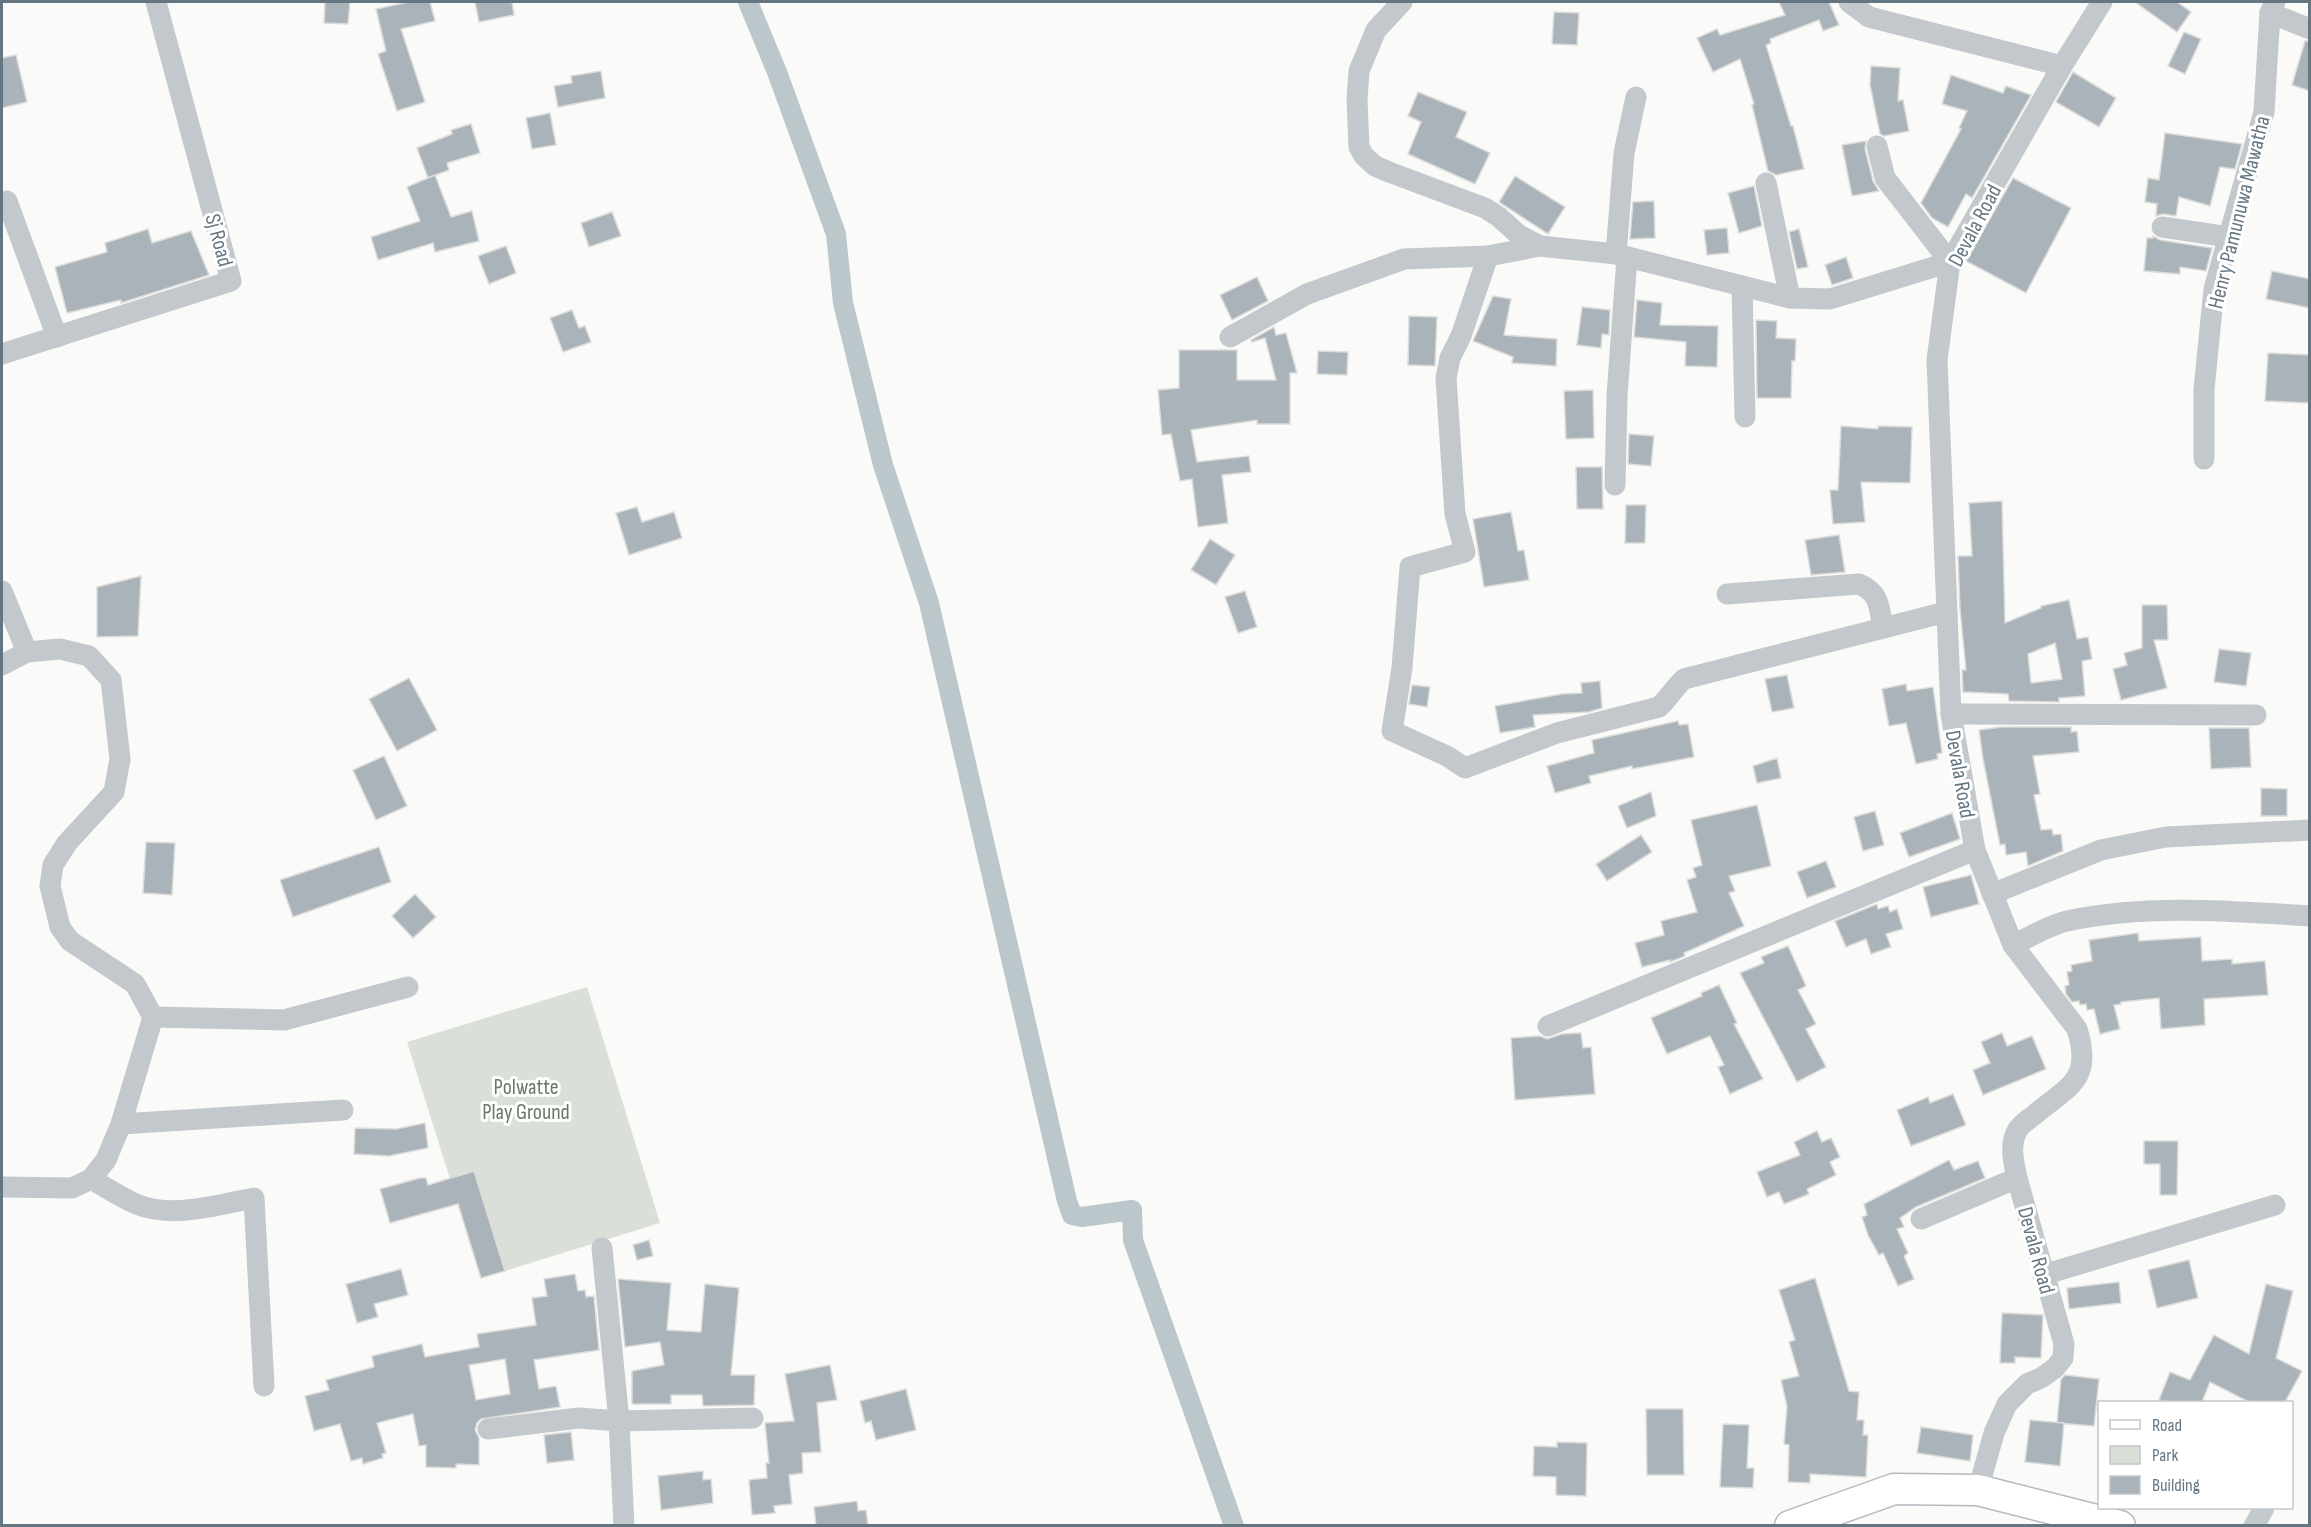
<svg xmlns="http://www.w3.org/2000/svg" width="2311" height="1527" font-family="'Sofia Sans Condensed',sans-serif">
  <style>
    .green { fill: #dadfd7 }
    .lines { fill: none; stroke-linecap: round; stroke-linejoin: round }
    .canal { stroke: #bbc7cb; stroke-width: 20 }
    .building { fill: #aab3b9; stroke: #dcdcda; stroke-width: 1.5; fill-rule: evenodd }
    .secondary-casing { stroke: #b3babf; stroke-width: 33 }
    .street { stroke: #c3c8cc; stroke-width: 21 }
    .secondary { stroke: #fff; stroke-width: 30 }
    .labels { text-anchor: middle; stroke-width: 6; stroke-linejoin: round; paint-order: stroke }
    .street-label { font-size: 22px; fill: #657683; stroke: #fff }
    .park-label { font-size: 22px; fill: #687a64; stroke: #fff }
  </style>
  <rect width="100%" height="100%" fill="#fafaf8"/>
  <polygon class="green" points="587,987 660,1223 505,1271 474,1172 450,1179 407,1042"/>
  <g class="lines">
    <polyline class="canal" points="748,2 777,72 836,234 843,303 883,465 929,603 1067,1201 1072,1215 1082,1217 1132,1210 1133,1240 1234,1526"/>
  </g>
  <g class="building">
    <polygon points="325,2 350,2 348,24 324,23"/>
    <polygon points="409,2 430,2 435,21 401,29 425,102 397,111 378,54 386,51 376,9"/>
    <polygon points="475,2 512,2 514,15 479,22"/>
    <polygon points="1779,2 1829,2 1839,25 1823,31 1819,20 1770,39 1771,43 1766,45 1791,126 1793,126 1804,169 1776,175 1768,171 1752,105 1754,104 1740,59 1713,72 1697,38 1717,29 1720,35 1785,15"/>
    <polygon points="2135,2 2177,2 2191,12 2177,32"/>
    <polygon points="1554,12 1579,13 1577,45 1552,44"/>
    <polygon points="2184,32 2201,39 2185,74 2168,66"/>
    <polygon points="2305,41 2310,41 2310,91 2292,85"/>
    <polygon points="16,55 27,102 2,108 2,58"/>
    <polygon points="1871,66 1900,68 1898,101 1903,100 1909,131 1884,136 1880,134 1870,85"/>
    <polygon points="601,71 605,98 558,107 554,86 572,83 571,76"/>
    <polygon points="2073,72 2116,98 2099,127 2056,102"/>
    <polygon points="1951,75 2003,93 2006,86 2031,95 1972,198 1966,194 1948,227 1932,218 1921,203 1961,129 1959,128 1967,111 1942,104"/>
    <polygon points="1418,92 1467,112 1456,137 1490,153 1475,184 1408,154 1421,122 1408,116"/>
    <polygon points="550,113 556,145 532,149 526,118"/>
    <polygon points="471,124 480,153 447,163 449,170 428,178 417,148 452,134 451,130"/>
    <polygon points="2165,133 2242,144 2235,169 2220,167 2210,206 2179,197 2176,216 2163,214 2156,216 2157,204 2145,202 2148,178 2159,180"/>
    <polygon points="1866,141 1865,149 1873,181 1879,191 1852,196 1842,145"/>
    <polygon points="435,175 451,217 472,211 479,241 435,252 433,243 378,260 371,237 420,221 407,187"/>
    <polygon points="1515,176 1565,207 1548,234 1499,202"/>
    <polygon points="2013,178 2071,208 2026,293 1966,261"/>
    <polygon points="1754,186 1762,226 1739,233 1728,193"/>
    <polygon points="1654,201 1655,238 1630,239 1633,202"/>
    <polygon points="612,212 621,236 589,247 581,223"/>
    <polygon points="1727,228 1729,253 1707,255 1704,230"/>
    <polygon points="148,229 152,243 191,231 209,275 121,303 121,300 67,313 55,267 107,252 105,243"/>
    <polygon points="1799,229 1808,267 1797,269 1789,232"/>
    <polygon points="2153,236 2160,240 2212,248 2206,271 2180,267 2180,274 2144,271 2147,238 2153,238"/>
    <polygon points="506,246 516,273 489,284 478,256"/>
    <polygon points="1846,257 1853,278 1832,285 1825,265"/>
    <polygon points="2272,271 2310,279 2310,308 2266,299"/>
    <polygon points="1257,277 1268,301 1232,320 1220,295"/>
    <polygon points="1493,296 1511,299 1504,335 1557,339 1556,366 1512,363 1513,357 1473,341"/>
    <polygon points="1637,300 1662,303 1660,325 1718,326 1717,367 1685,366 1686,342 1634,337"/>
    <polygon points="1582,307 1610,310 1609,335 1602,334 1601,348 1577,345"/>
    <polygon points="572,310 579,328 585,326 591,342 563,352 550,318"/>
    <polygon points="1409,316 1437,317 1435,366 1408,365"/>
    <polygon points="1756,320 1777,321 1776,338 1796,339 1795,361 1792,361 1791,398 1757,398"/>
    <polygon points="1274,327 1276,335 1286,333 1297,373 1290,373 1290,424 1257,424 1257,420 1191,430 1197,462 1249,456 1251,472 1222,475 1228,523 1198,527 1192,479 1180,481 1171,434 1162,435 1158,390 1179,388 1179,350 1237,350 1237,380 1276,380 1265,338 1252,342 1251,340"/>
    <polygon points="1318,351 1348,352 1347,375 1317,374"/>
    <polygon points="2268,353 2310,355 2310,403 2265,401"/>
    <polygon points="1593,390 1594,438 1566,439 1564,391"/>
    <polygon points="1841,426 1878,429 1878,426 1912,427 1910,483 1861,482 1865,522 1833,524 1830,490 1838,490"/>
    <polygon points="1629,434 1654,436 1651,466 1628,464"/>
    <polygon points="1576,467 1602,467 1603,509 1577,509"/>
    <path d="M2002,501l3,122 36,-15v-2l28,-6 8,39 11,-2 4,22 -10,2 3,35 -26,2v4l-50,-1 -1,-7 -45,-2 -1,-22h4l-6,-61 -2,-53h14l-3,-53zM2055,643l7,36 -31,4 -3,-29z"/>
    <polygon points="1626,505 1646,505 1645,543 1625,543"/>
    <polygon points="637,507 642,522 674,512 682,538 629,555 616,513"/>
    <polygon points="1511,512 1518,551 1524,550 1529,580 1484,587 1473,519"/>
    <polygon points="1839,535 1845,572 1811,575 1805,540"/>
    <polygon points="1210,539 1235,555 1216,585 1191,570"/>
    <polygon points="141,576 138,636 97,637 97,587"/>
    <polygon points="1245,591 1257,627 1238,633 1225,597"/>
    <polygon points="2142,605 2167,605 2168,640 2154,640 2167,688 2121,700 2113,669 2127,665 2124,653 2142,648"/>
    <polygon points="2219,649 2251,653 2246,686 2214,682"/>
    <polygon points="1787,675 1794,708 1772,712 1765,679"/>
    <polygon points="409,678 437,730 397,751 369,699"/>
    <polygon points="1600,681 1602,708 1589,712 1533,715 1535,727 1500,733 1495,706 1562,694 1582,693 1581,683"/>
    <polygon points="1906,684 1907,691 1933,687 1942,753 1937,754 1938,759 1916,764 1906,723 1889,726 1882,689"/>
    <polygon points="1412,685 1430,687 1427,707 1409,704"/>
    <polygon points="1678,721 1679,725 1688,724 1694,757 1632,769 1632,766 1589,776 1591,783 1555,793 1547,766 1594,753 1592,740"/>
    <polygon points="2002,727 2071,727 2071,732 2077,731 2079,752 2033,756 2040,794 2034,795 2041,830 2052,829 2053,835 2061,834 2063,851 2028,866 2026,852 2006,855 2005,844 2000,845 1983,759 1979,730"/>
    <polygon points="2209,728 2249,728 2251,767 2211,769"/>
    <polygon points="384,756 407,806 376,820 353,770"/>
    <polygon points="1777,758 1781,778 1757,783 1753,766"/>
    <polygon points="2261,788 2287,789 2287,816 2261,816"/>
    <polygon points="1651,792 1656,816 1627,828 1618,806"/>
    <polygon points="1757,805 1771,866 1729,876 1735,891 1729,893 1744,926 1684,953 1685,956 1670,962 1670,960 1642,967 1635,943 1664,935 1661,921 1697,912 1687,880 1696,877 1693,868 1702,865 1691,820"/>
    <polygon points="1875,811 1884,845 1863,851 1854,817"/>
    <polygon points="1952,813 1960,839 1909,857 1900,833"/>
    <polygon points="1641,835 1652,852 1607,881 1596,864"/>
    <polygon points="146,842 175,843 172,895 143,893"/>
    <polygon points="379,847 391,882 293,917 280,880"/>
    <polygon points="1826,861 1836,887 1807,898 1797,872"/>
    <polygon points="1971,875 1979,904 1931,917 1923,887"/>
    <polygon points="415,894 436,917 413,938 392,916"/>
    <polygon points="1877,904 1878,909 1888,906 1890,912 1897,909 1903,929 1886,934 1891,947 1871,954 1866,939 1846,947 1835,921"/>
    <polygon points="2138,933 2139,941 2201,937 2202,961 2232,959 2232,964 2265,961 2268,995 2204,999 2205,1025 2161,1029 2159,998 2121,1002 2121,1004 2114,1005 2120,1029 2100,1034 2094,1009 2087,1010 2086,1004 2080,1005 2079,1001 2072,1002 2066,994 2065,986 2069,985 2067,972 2072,971 2071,965 2092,961 2089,940"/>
    <polygon points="1788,946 1806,986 1798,990 1816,1024 1806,1029 1826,1067 1797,1082 1740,973 1764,963 1761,957"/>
    <polygon points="1719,985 1737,1023 1734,1024 1763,1079 1730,1094 1718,1067 1724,1065 1710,1036 1667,1054 1651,1018 1702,996 1701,993"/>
    <polygon points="1581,1033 1583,1048 1591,1047 1595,1094 1515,1100 1511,1038 1540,1036 1547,1039 1562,1034"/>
    <polygon points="2002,1033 2007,1046 2032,1036 2046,1069 1983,1095 1973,1070 1990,1063 1981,1042"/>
    <polygon points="1953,1094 1966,1125 1911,1146 1897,1110 1928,1097 1930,1103"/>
    <polygon points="425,1123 428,1148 389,1156 354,1154 355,1128 396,1129"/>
    <polygon points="1817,1131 1822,1142 1831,1138 1840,1157 1830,1162 1836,1175 1807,1189 1809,1194 1784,1204 1779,1192 1767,1197 1757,1172 1800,1155 1794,1142"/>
    <polygon points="2144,1141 2178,1141 2177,1195 2160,1195 2160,1164 2144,1164"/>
    <polygon points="1949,1160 1954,1170 1978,1161 1985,1178 1916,1207 1900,1218 1904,1227 1897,1229 1908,1253 1904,1256 1914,1279 1898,1286 1883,1253 1879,1255 1868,1235 1862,1217 1867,1215 1864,1204"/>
    <polygon points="474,1171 505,1271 481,1278 458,1204 390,1223 380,1189 420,1178 426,1178 428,1185"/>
    <polygon points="649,1240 653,1256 637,1260 633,1245"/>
    <polygon points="2189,1260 2198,1298 2157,1308 2148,1270"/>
    <polygon points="401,1269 408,1295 374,1304 378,1317 357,1323 346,1284"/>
    <path d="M575,1274l3,17 7,-1 1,7 8,-1 5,54 -65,10 5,29 17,-3 4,21 -79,12 -4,4 -2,7 4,8v27l-23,-1v4l-30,-1v-22l-7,1 -6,-32 -36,9 9,30 -4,1 1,4 -20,6 -1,-6 -11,3 -11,-37 -26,7 -9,-35 24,-6 -3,-10 48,-13 -2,-11 50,-12 3,13 54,-10 -2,-13 59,-9 -4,-27 15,-2 -3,-17zM505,1359l5,35 -34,6 -7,-35z"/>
    <polygon points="1815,1278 1849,1391 1859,1392 1857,1420 1864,1420 1863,1435 1868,1435 1866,1477 1810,1474 1810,1483 1788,1482 1789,1445 1784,1444 1787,1406 1781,1380 1799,1376 1789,1342 1795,1340 1779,1290"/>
    <polygon points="618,1279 671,1283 667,1330 701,1332 705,1284 739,1288 731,1375 755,1375 754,1405 703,1406 702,1395 671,1395 671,1404 632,1404 632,1371 664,1365 660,1342 625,1347"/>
    <polygon points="2119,1282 2121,1303 2069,1309 2067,1288"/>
    <polygon points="2266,1284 2293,1291 2276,1358 2302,1371 2285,1402 2249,1402 2210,1382 2202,1402 2167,1402 2159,1400 2170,1372 2190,1380 2214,1335 2249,1354"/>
    <polygon points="2002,1313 2043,1315 2041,1358 2015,1357 2015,1363 2000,1363"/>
    <polygon points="830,1365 837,1400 817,1403 821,1452 802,1453 803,1473 789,1475 792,1504 774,1506 775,1513 752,1515 749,1480 767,1478 766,1463 769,1463 765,1423 794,1421 785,1374"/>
    <polygon points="2065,1375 2099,1379 2094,1426 2057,1423 2061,1379"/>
    <polygon points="906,1389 916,1430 876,1440 871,1421 865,1423 860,1401"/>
    <polygon points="1646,1409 1683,1409 1684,1475 1647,1475"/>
    <polygon points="2030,1420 2064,1423 2060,1466 2025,1462"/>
    <polygon points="1723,1424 1749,1425 1747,1468 1754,1468 1753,1488 1720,1487"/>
    <polygon points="1921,1427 1973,1435 1970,1461 1917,1453"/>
    <polygon points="571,1432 574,1460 547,1463 544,1435"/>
    <polygon points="1557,1442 1587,1443 1586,1496 1556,1495 1556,1477 1533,1476 1534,1446 1557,1447"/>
    <polygon points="703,1471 703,1480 711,1479 713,1503 661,1510 658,1476"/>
    <polygon points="857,1501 858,1511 866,1510 868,1526 816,1526 814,1507"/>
  </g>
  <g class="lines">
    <defs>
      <polyline id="secondary" points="1790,1526 1894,1489 1978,1490 2120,1526"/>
    </defs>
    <use href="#secondary" class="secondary-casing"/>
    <g class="street">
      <polyline points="1402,2 1376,30 1359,71 1357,100 1359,147 1364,156 1375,166 1389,172 1485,208 1499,217 1519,235 1540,246 1616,254 1790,298 1830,299 1950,262 1885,178 1877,146"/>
      <polyline points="1849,2 1869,17 2062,66"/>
      <polyline points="2270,13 2310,29"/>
      <polyline points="1766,183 1790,298"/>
      <polyline points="7,201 57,337"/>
      <polyline points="2162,227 2229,237"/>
      <polyline points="1616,254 1624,153 1636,97"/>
      <path d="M1488,256l-27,80 -11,22 -4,20 9,136 10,38 -55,15 -8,101 -10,63 55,25 18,12 92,-35 102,-26c10,-9 15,-19 25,-28l262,-67"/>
      <polyline points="1742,286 1745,417"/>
      <polyline points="1230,337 1307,294 1404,259 1488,256 1540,246"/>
      <polyline points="2,354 231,281 156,2"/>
      <polyline points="2204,459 2204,389 2214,289 2264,112 2270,13 2275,2"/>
      <polyline points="1615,485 1617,396 1627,257"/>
      <polyline points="2,591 27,652"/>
      <path d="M1727,594l132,-10c21,9 20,23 24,44"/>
      <polyline points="2,665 27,652 60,649 89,656 111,680 120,759 114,792 67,843 53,865 50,886 60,927 70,941 135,984 153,1017 121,1124 106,1160 91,1179 72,1188 2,1187"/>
      <polyline points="1951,714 2256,715"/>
      <polyline points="1992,894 2101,850 2166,837 2310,830"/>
      <path d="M2013,945c17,-8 36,-20 54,-24 79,-17 163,-10 243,-5"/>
      <polyline points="153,1017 284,1020 408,987"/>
      <polyline points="1548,1026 1975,850"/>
      <polyline points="121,1124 343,1110"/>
      <path d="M91,1179c14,8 29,18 45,25 36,15 81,1 118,-6l10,188"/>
      <polyline points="1921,1219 2017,1178"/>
      <polyline points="602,1248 619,1421 624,1526"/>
      <polyline points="2043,1275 2275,1205"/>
      <polyline points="488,1429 579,1418 619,1421 753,1418"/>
      <path d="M1978,1490l16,-57 13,-29 20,-20 14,-6 14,-10 8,-10 1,-14 -47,-166c-3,-15 -8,-32 0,-47 3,-6 11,-11 17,-16 35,-29 59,-35 43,-86l-64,-84 -38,-95 -24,-136 -14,-354 13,-98 112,-196 40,-64"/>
      <polyline points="2254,1526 2264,1508"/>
    </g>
    <use href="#secondary" class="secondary"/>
  </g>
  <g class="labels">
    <g class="street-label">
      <text transform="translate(2238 212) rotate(-76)" y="8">Henry Pamunuwa Mawatha</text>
      <text transform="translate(1974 225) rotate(-62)" y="8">Devala Road</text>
      <text transform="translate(220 240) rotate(75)" y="8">Sj Road</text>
      <text transform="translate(1961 774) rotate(80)" y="8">Devala Road</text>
      <text transform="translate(2037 1250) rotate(75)" y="8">Devala Road</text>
    </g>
    <g class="park-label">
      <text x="526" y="1094">Polwatte<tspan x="526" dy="25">Play Ground</tspan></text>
    </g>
  </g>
  <rect width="2311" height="1527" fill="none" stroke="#657683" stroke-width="6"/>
  <rect x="2098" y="1401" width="195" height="108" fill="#ffffff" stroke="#c1c8cd" stroke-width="1.5"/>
  <rect x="2110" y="1420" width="30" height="9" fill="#ffffff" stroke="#c1c8cd" stroke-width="1.5"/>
  <text x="2152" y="1431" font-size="18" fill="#657683">Road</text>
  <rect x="2110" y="1446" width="30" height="18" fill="#dadfd7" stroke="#c1c8cd" stroke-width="1.5"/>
  <text x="2152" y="1461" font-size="18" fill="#657683">Park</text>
  <rect x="2110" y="1476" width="30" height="18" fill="#aab3b9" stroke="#c1c8cd" stroke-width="1.5"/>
  <text x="2152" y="1491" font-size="18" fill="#657683">Building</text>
</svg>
